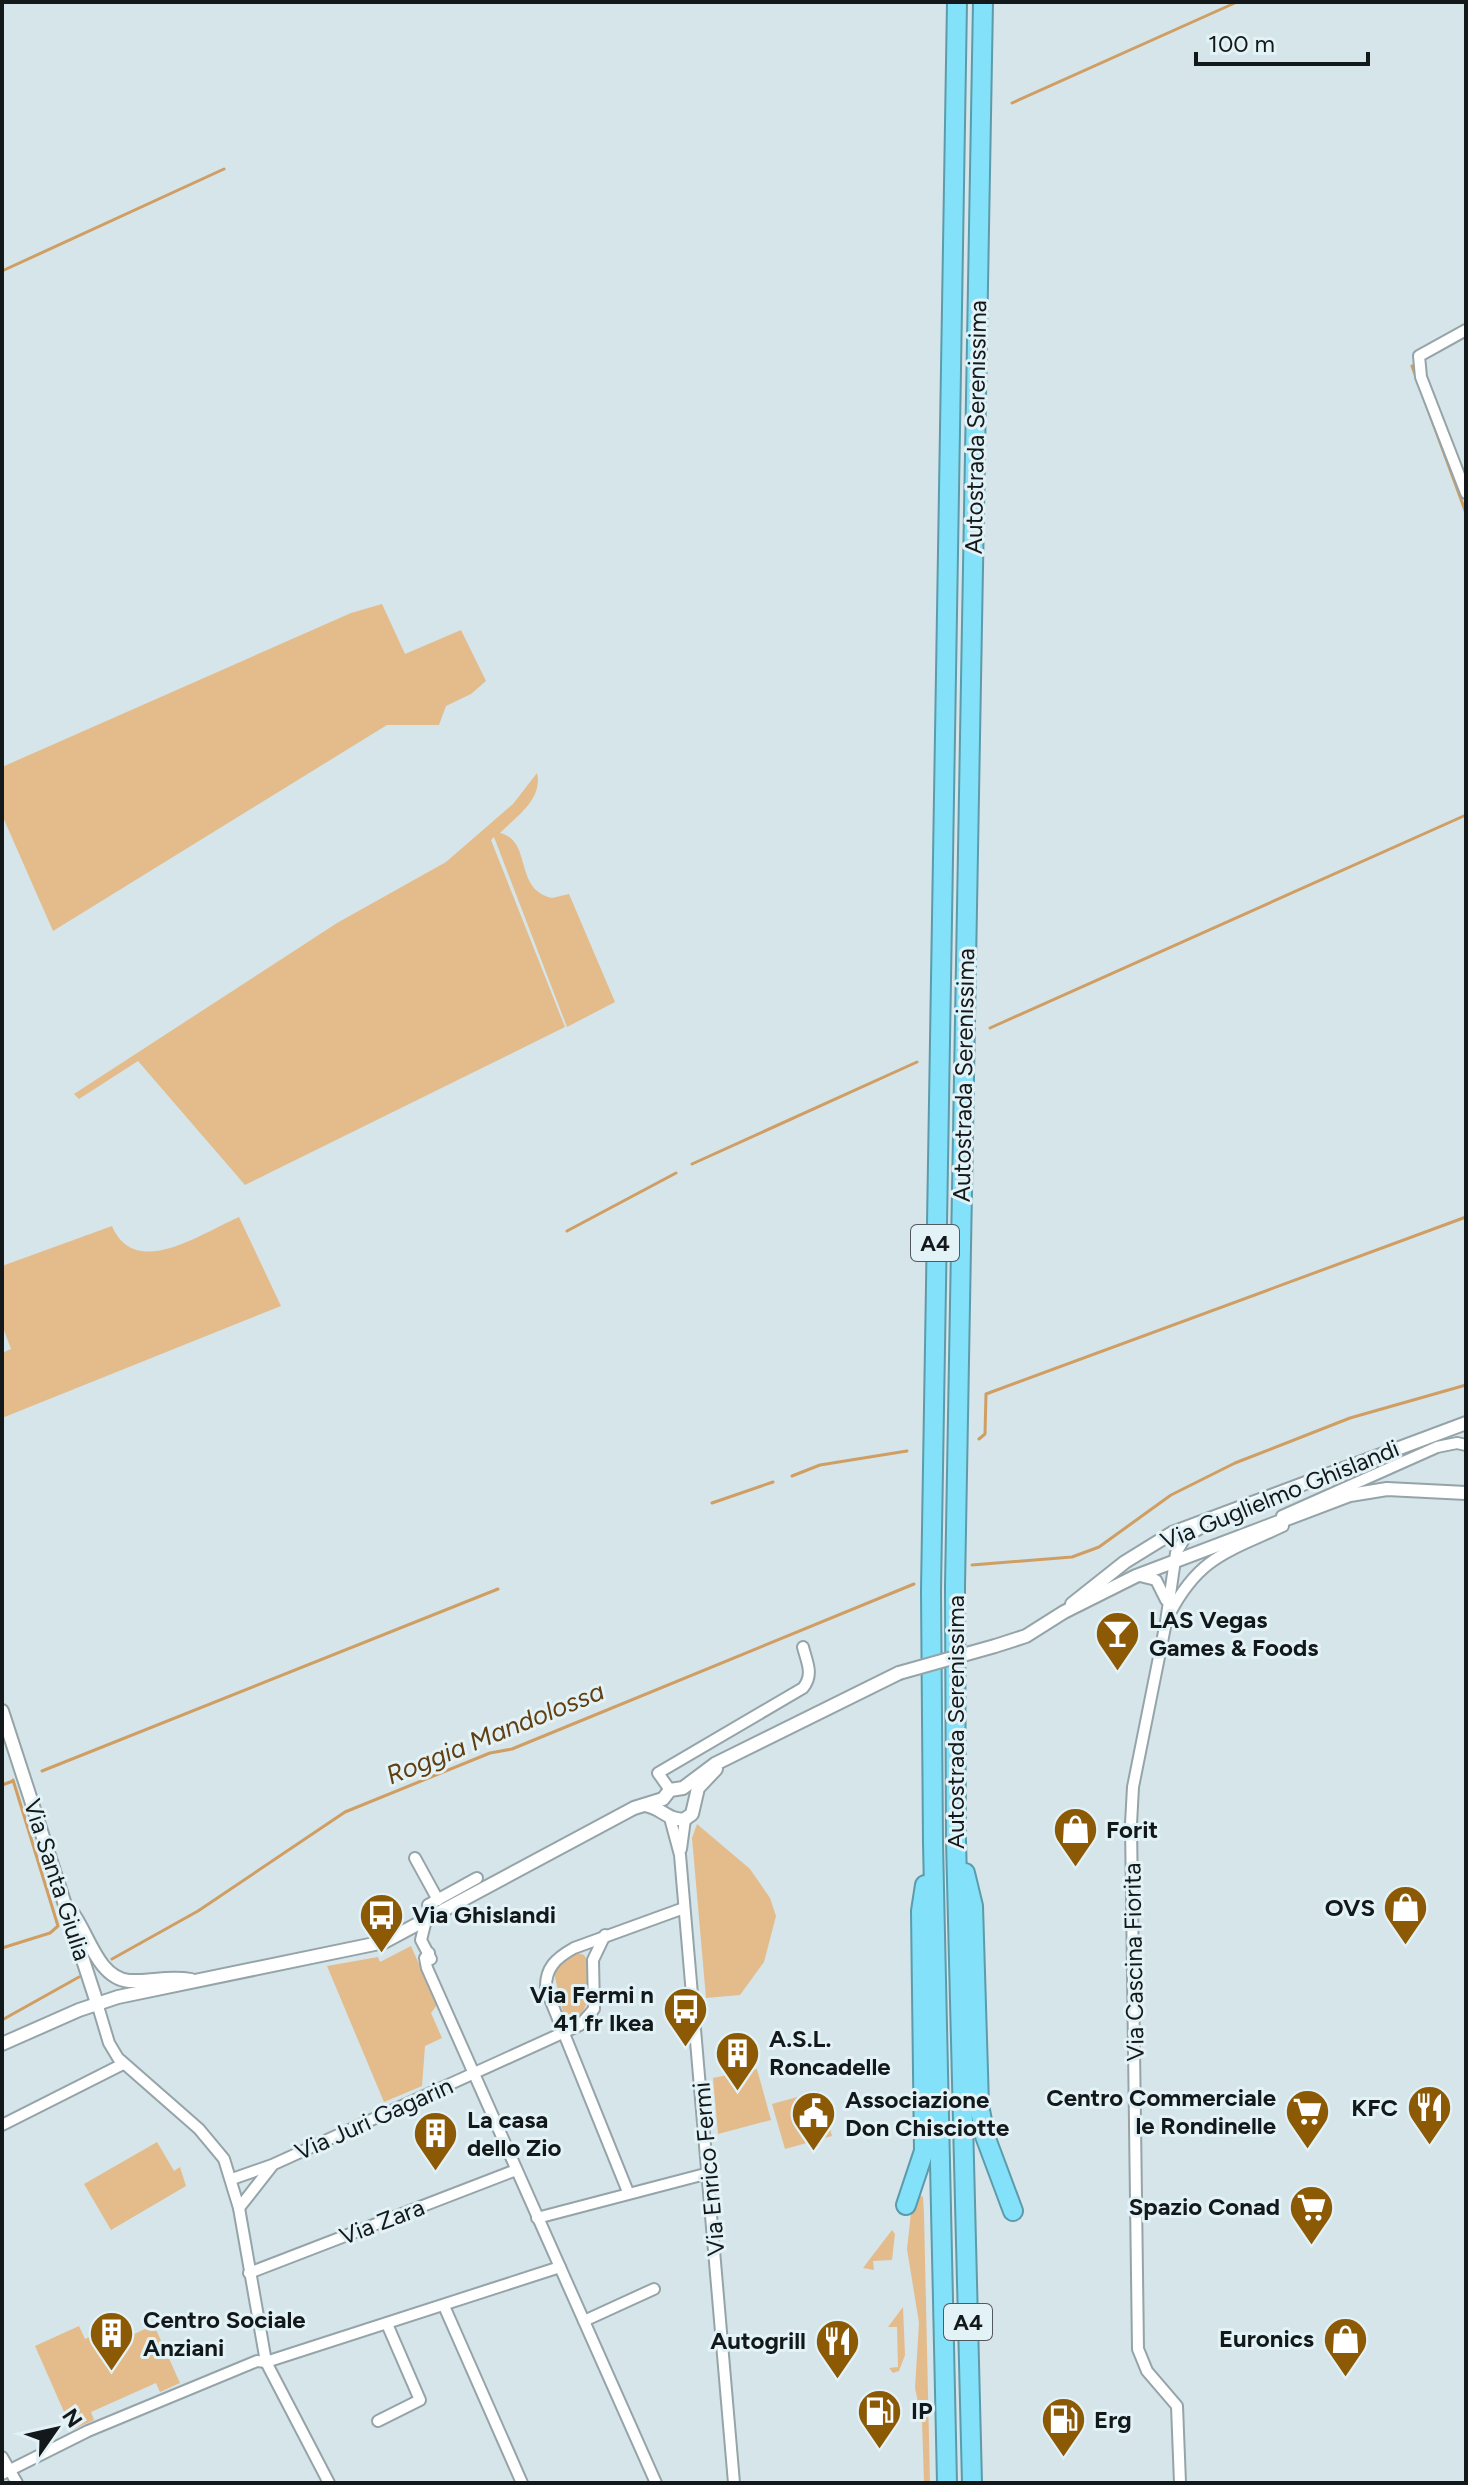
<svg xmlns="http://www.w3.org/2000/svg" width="1468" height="2485" font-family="Figtree,sans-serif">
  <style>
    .green { fill: #e4bc8c }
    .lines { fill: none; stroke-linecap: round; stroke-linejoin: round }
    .stream { stroke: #d09e63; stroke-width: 3 }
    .minor-casing { stroke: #95a4a8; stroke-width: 14 }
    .tertiary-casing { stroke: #95a4a8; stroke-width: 16 }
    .motorway-casing { stroke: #5c9bab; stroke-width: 22 }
    .minor { stroke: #fff; stroke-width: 10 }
    .tertiary { stroke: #fff; stroke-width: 12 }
    .motorway { stroke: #83e2f9; stroke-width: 18 }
    .tertiary-bridge-casing { stroke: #95a4a8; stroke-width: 16; stroke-linecap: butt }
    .tertiary-bridge { stroke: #fff; stroke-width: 12 }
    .labels { text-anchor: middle; stroke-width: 6; stroke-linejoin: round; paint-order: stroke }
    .shield { fill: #e2f2f6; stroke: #51595c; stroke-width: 2 }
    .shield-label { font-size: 22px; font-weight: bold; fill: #13181a }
    .street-label { font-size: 24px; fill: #13181a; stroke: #e2f2f6 }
    .poi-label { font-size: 24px; font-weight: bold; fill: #13181a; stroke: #e2f2f6; text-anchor: start }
    .water-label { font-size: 26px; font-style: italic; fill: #613f11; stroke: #e2f2f6 }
  </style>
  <rect width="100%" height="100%" fill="#d5e5e9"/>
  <g class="green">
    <polygon points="382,604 405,654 461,630 486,681 471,694 446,706 439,725 387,725 53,931 2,815 2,767 351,613"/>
    <path d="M537,773c6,26 -20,43 -37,60 33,8 13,56 52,65l17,-4 46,108 -48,25 -73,-190 -3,3 74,187 -320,158 -107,-124 -59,38 -5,-5 263,-171 109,-61 67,-58z"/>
    <path d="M239,1217l42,89 -279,112v-65l9,-4 -9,-24v-59l110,-40c23,54 88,8 127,-9z"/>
    <polygon points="697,1824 750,1869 770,1898 776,1916 764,1962 740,1995 706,1998 692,1838"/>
    <polygon points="411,1946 437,2005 431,2013 442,2038 425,2046 422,2086 384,2102 327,1966 378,1957 380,1962"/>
    <path d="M577,1953l7,2c12,15 6,60 -12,68l-8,-7 -10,-43 4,-9z"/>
    <polygon points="757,2069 771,2120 718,2134 713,2078"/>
    <polygon points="819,2091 832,2136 785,2149 772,2104"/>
    <polygon points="157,2142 174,2171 180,2167 186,2186 111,2230 84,2184"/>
    <polygon points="919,2195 923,2197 924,2214 930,2483 924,2483 922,2421 915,2388 919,2323 907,2249 911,2213"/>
    <polygon points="892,2230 895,2234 892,2260 873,2261 874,2270 863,2268"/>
    <polygon points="903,2307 905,2355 899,2371 893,2373 889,2368 898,2367 897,2327 888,2327"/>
    <polygon points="118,2324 125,2338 154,2325 180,2383 160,2392 156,2383 91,2412 94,2420 72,2430 35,2346 79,2326 85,2339"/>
  </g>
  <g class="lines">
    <g class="stream">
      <polyline points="1012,103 1237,2"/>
      <polyline points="2,271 224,169"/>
      <polyline points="1412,366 1466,513"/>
      <polyline points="990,1028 1466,815"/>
      <polyline points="692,1164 917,1062"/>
      <polyline points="567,1231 676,1173"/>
      <polyline points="979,1439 985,1434 986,1394 1466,1217"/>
      <polyline points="792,1476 820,1465 907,1451"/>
      <polyline points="712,1503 773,1482"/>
      <polyline points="972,1565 1072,1557 1099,1547 1171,1495 1235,1463 1350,1418 1466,1385"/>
      <polyline points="42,1771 498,1589"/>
      <polyline points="2,1785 13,1781"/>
      <polyline points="2,1948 50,1933 58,1926 13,1780"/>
      <polyline points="112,1959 198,1911 345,1812 490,1753 512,1749 914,1584"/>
      <polyline points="2,2020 79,1977"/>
    </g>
    <defs>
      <g id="minor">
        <polyline points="1466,330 1419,356 1421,377 1466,493"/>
        <polyline points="1282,1516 1437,1447 1457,1443 1466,1445"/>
        <polyline points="1140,1576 1156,1580 1166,1600"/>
        <path d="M1170,1613c30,-57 58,-61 113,-87"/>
        <path d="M670,1790l-12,-17 145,-85c11,-14 4,-25 0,-41"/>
        <polyline points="670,1818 680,1855 734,2483"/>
        <polyline points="681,1849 685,1819"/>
        <polyline points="415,1858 438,1900"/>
        <polyline points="434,1916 428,1905 477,1878"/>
        <polyline points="426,1920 421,1940 431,1959"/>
        <polyline points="429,1953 425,1958 427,1968 656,2483"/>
        <polyline points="97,2003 109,2043 118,2058 199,2129 224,2159 239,2208 266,2362 329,2483"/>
        <polyline points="2,2125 123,2064"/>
        <polyline points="232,2179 272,2165 580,2025 594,2009 593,1960 605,1935"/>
        <path d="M628,2192l-82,-203c-1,-21 10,-31 28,-41l110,-40"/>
        <polyline points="239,2208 272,2166"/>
        <polyline points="537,2218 709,2173"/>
        <polyline points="249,2273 516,2170"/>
        <polyline points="444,2306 522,2483"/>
        <polyline points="584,2321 654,2289"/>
        <polyline points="378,2421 420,2400 387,2324"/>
        <polyline points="2,2457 17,2483"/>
        <polyline points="2,2474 88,2431 257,2361 266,2362 560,2267"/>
        <polyline points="1180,2483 1177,2406 1147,2371 1138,2349 1131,1824 1133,1787 1166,1622 1176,1553 1185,1538 1202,1527"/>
      </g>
      <g id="tertiary">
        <polyline points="1072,1604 1125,1562 1172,1533 1466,1423"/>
        <polyline points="995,1646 1026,1636 1064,1612 1136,1576 1350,1495 1387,1489 1466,1493"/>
        <polyline points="2,1711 97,2003"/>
        <path d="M645,1805c16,2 24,17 40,14l7,-5 6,-26 18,-19"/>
        <path d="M71,1911c17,21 26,67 58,70 21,1 40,-5 62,-1"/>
        <polyline points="2,2044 79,2010 118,1997 384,1942 634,1808 663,1799 670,1790 683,1788 715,1764 899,1673"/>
      </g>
      <g id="motorway">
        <polyline points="965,1873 973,1906 979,2105 985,2136 1013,2211"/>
        <polyline points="906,2205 924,2151 921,1911 925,1885"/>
        <polyline points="947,2483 933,1843 931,1591 957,2"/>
        <polyline points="972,2483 956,1840 955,1587 983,2"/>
      </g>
    </defs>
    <use href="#minor" class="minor-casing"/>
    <use href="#tertiary" class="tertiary-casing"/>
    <use href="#motorway" class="motorway-casing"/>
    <use href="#minor" class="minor"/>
    <use href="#tertiary" class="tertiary"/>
    <use href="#motorway" class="motorway"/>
    <defs>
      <polyline id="tertiary-bridge" points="899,1673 995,1646"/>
    </defs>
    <use href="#tertiary-bridge" class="tertiary-bridge-casing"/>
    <use href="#tertiary-bridge" class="tertiary-bridge"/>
  </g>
  <defs>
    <symbol id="bar-pin" viewBox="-11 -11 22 30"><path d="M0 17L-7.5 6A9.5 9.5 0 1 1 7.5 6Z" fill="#8c5905" stroke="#e2f2f6"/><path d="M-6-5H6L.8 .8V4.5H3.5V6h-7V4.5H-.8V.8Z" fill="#fff"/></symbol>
    <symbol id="shop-pin" viewBox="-11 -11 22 30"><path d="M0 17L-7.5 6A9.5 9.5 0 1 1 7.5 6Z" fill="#8c5905" stroke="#e2f2f6"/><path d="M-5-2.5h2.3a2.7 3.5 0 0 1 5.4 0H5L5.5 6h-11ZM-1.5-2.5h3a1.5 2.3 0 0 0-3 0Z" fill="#fff"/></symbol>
    <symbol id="bus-pin" viewBox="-11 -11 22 30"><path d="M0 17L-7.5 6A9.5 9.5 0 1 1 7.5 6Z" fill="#8c5905" stroke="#e2f2f6"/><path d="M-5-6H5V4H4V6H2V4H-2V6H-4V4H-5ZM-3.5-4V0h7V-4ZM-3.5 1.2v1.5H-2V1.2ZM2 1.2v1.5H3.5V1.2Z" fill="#fff"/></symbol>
    <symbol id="building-pin" viewBox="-11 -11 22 30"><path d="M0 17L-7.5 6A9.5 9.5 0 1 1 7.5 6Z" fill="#8c5905" stroke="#e2f2f6"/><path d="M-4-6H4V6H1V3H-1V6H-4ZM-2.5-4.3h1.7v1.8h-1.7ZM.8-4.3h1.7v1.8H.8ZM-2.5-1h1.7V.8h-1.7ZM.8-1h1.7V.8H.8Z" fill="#fff"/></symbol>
    <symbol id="restaurant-pin" viewBox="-11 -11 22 30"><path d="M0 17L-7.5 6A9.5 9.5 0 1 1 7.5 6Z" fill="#8c5905" stroke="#e2f2f6"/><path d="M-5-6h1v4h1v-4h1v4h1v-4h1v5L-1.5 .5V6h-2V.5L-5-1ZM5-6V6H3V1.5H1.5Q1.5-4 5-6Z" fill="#fff"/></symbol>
    <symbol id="supermarket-pin" viewBox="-11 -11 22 30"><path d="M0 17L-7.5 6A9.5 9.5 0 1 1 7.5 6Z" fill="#8c5905" stroke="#e2f2f6"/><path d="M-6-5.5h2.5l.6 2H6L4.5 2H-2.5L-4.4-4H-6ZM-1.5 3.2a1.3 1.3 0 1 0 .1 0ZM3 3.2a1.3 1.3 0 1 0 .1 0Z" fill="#fff"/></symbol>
    <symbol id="civic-pin" viewBox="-11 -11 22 30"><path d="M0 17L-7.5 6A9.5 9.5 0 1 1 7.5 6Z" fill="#8c5905" stroke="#e2f2f6"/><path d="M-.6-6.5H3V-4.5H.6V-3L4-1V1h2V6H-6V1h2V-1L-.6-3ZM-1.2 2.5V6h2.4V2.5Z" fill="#fff"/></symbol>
    <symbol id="fuel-pin" viewBox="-11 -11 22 30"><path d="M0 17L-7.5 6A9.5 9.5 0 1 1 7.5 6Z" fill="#8c5905" stroke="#e2f2f6"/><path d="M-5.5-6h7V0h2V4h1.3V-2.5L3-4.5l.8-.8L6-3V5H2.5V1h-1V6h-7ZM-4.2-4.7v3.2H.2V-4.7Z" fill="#fff"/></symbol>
  </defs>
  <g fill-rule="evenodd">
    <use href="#bar-pin" x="1092" y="1608" width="51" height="69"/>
    <use href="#shop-pin" x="1050" y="1804" width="51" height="69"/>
    <use href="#shop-pin" x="1380" y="1882" width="51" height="69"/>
    <use href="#bus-pin" x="356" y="1890" width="51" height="69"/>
    <use href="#bus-pin" x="660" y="1984" width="51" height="69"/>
    <use href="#building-pin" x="712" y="2028" width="51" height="69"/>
    <use href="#restaurant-pin" x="1404" y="2082" width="51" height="69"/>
    <use href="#supermarket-pin" x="1282" y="2086" width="51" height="69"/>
    <use href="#civic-pin" x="788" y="2088" width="51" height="69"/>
    <use href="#building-pin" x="410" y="2108" width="51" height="69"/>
    <use href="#supermarket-pin" x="1286" y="2182" width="51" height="69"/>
    <use href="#building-pin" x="86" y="2308" width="51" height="69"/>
    <use href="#shop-pin" x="1320" y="2314" width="51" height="69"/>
    <use href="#restaurant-pin" x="812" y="2316" width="51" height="69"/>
    <use href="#fuel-pin" x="854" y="2386" width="51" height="69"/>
    <use href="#fuel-pin" x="1038" y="2394" width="51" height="69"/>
  </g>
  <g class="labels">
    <g class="shield">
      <rect x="911" y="1225" width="48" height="36" rx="6"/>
      <rect x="944" y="2304" width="48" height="36" rx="6"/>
    </g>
    <g class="shield-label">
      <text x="935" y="1251">A4</text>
      <text x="968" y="2330">A4</text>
    </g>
    <g class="street-label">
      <text transform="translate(976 427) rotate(-89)" y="8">Autostrada Serenissima</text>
      <text transform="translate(964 1075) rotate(-89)" y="8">Autostrada Serenissima</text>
      <text transform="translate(1280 1495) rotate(-22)" y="8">Via Guglielmo Ghislandi</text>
      <text transform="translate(956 1722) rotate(-90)" y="8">Autostrada Serenissima</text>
      <text transform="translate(57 1880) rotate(72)" y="8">Via Santa Giulia</text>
      <text transform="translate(1134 1962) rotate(-91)" y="8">Via Cascina Fiorita</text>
      <text transform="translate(374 2119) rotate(-24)" y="8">Via Juri Gagarin</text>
      <text transform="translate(709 2169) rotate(-95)" y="8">Via Enrico Fermi</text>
      <text transform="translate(382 2222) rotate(-21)" y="8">Via Zara</text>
    </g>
    <g class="poi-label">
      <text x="1149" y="1628">LAS Vegas<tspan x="1149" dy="28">Games &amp; Foods</tspan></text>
      <text x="1106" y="1838">Forit</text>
      <text x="1375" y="1916" text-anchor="end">OVS</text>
      <text x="412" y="1923">Via Ghislandi</text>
      <text x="654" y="2003" text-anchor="end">Via Fermi n<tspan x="654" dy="28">41 fr Ikea</tspan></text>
      <text x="769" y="2047">A.S.L.<tspan x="769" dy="28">Roncadelle</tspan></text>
      <text x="1276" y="2106" text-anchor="end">Centro Commerciale<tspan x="1276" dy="28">le Rondinelle</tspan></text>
      <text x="845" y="2108">Associazione<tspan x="845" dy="28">Don Chisciotte</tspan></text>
      <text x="1398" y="2116" text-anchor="end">KFC</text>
      <text x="467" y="2128">La casa<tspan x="467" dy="28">dello Zio</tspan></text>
      <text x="1280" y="2215" text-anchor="end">Spazio Conad</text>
      <text x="143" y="2328">Centro Sociale<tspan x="143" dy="28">Anziani</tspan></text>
      <text x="1314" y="2347" text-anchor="end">Euronics</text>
      <text x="806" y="2349" text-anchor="end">Autogrill</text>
      <text x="911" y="2419">IP</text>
      <text x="1094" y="2428">Erg</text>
    </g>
    <g class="water-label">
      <text transform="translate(495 1733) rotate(-22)" y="9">Roggia Mandolossa</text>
    </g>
  </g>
  <rect width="1468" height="2485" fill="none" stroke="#13181a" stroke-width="8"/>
  <g transform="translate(56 2429) rotate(56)" stroke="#e2f2f6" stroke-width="6" paint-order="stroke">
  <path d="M0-6L14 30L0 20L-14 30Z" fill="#13181a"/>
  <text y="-12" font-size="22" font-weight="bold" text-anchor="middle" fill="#13181a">N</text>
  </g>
  <path d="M1196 52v12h172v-12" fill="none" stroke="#13181a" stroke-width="4"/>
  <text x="1208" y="52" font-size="24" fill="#13181a" stroke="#e2f2f6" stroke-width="6" paint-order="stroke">100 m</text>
</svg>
